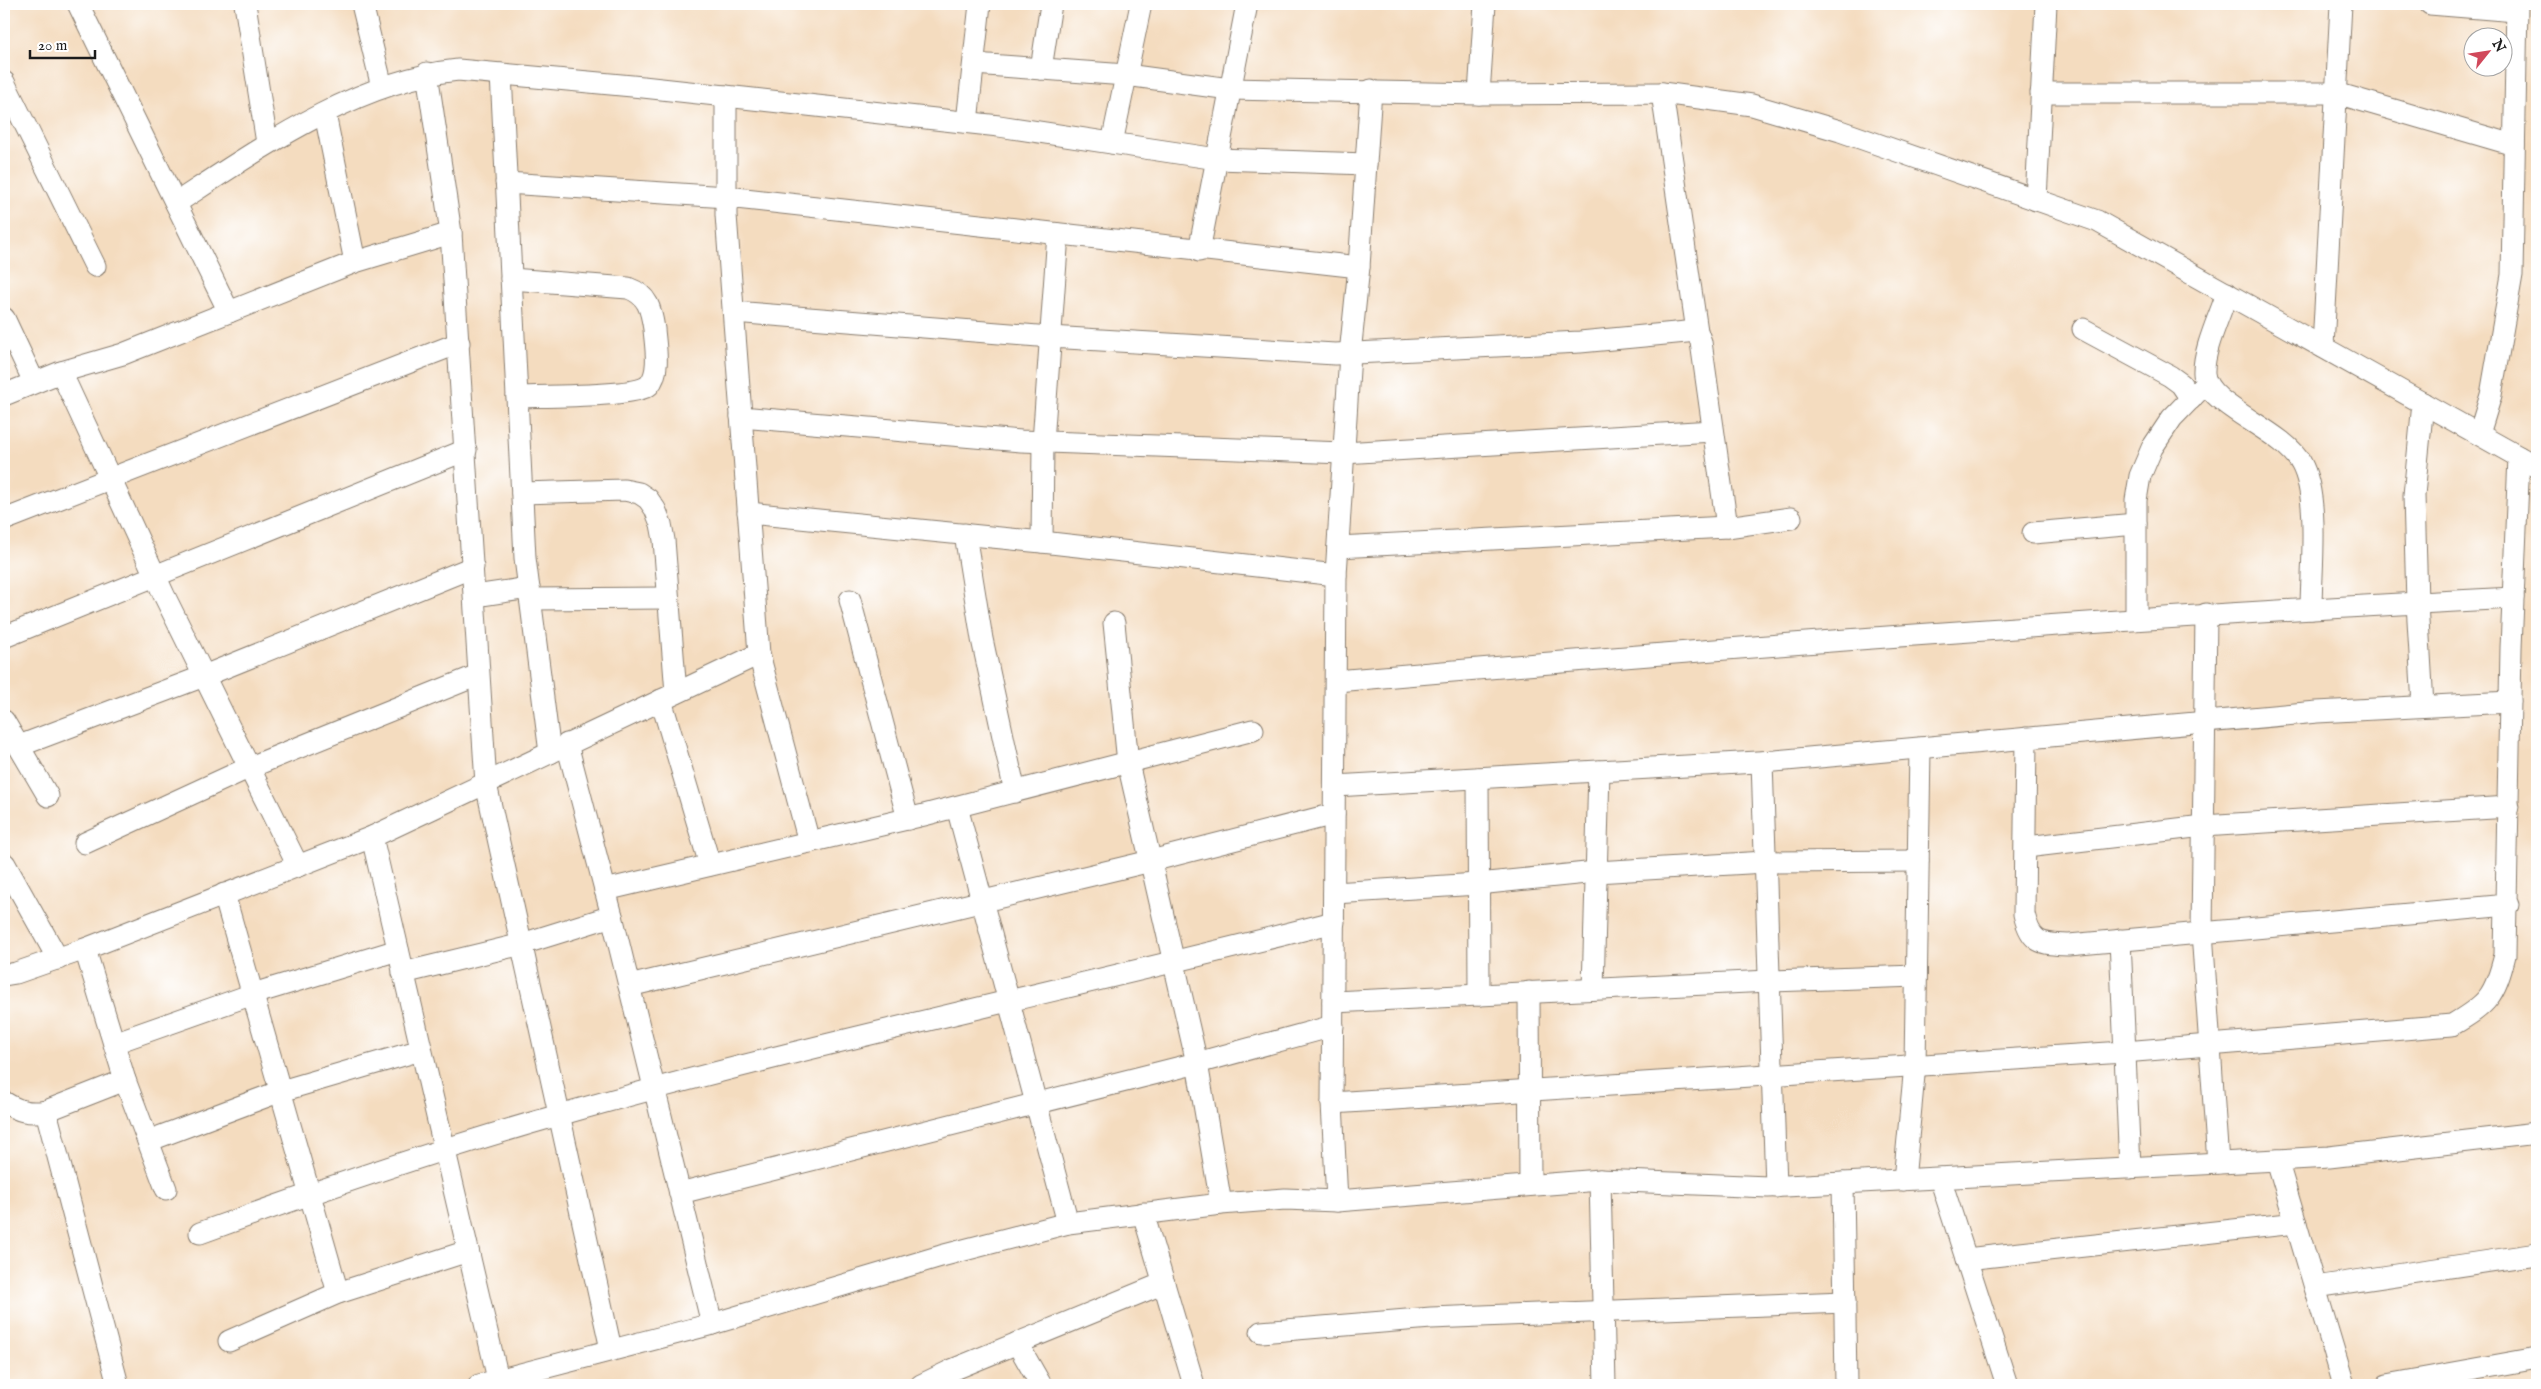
<svg xmlns="http://www.w3.org/2000/svg" width="2541" height="1389" font-family="'IM FELL English',serif">
  <style>
    .lines { fill: none; stroke-linecap: round; stroke-linejoin: round }
    .minor-casing { stroke: #887c6e; stroke-width: 23 }
    .minor { stroke: #fff; stroke-width: 21 }
  </style>
  <rect width="100%" height="100%" fill="#fff"/>
  <filter id="ink" filterUnits="userSpaceOnUse"><feTurbulence type="fractalNoise" baseFrequency=".02" numOctaves="2"/><feDisplacementMap in="SourceGraphic" scale="10" xChannelSelector="R" yChannelSelector="G"/><feConvolveMatrix kernelMatrix="1 2 1 2 8 2 1 2 1" color-interpolation-filters="sRGB"/></filter>
  <filter id="wash" filterUnits="userSpaceOnUse"><feTurbulence type="fractalNoise" baseFrequency=".0096" numOctaves="4" result="noise"/><feDisplacementMap in="SourceGraphic" scale="20" xChannelSelector="R" yChannelSelector="G"/><feGaussianBlur stdDeviation="1.12" result="paint"/><feColorMatrix in="noise" values="0 0 0 0 0 0 0 0 0 0 0 0 0 0 0 0 0 1.4 0 .05"/><feComposite in="paint" operator="in"/></filter>
  <g filter="url(#wash)">
    <rect width="100%" height="100%" fill="#f4dcbf"/>
  </g>
  <g filter="url(#ink)">
    <g class="lines">
      <defs>
        <g id="minor">
          <polyline points="78,4 229,312"/>
          <polyline points="245,4 267,143"/>
          <polyline points="362,4 382,87"/>
          <polyline points="2430,4 2516,11"/>
          <polyline points="974,64 1126,75 1230,89 1479,94 1662,93 1752,105 1840,131 2097,221 2537,467"/>
          <polyline points="1041,69 1051,4"/>
          <polyline points="427,73 451,233 486,784 611,1349"/>
          <polyline points="501,74 525,558 550,753"/>
          <polyline points="4,82 95,266"/>
          <polyline points="1662,93 1697,331 1701,342 1727,527"/>
          <polyline points="2041,93 2336,93 2514,145"/>
          <polyline points="1479,94 1485,4"/>
          <polyline points="726,96 726,215 759,654 809,842"/>
          <polyline points="325,114 355,262"/>
          <polyline points="967,122 980,4"/>
          <polyline points="1112,143 1141,4"/>
          <polyline points="506,183 727,197 1359,267"/>
          <polyline points="2036,200 2046,4"/>
          <path d="M176,203c83,-54 181,-123 282,-133l185,17 356,39 218,33 149,5"/>
          <polyline points="1199,251 1247,4"/>
          <path d="M511,279l117,9c20,7 23,21 26,41 1,15 7,43 -5,56 -12,12 -110,11 -132,12"/>
          <path d="M2227,293c-7,23 -24,57 -23,80 1,33 79,56 97,90 19,34 10,105 10,146"/>
          <polyline points="734,312 1050,337 1335,354 1580,342 1697,331"/>
          <polyline points="4,318 34,382"/>
          <polyline points="2083,329 2170,376 2181,384 2191,399"/>
          <polyline points="2323,347 2341,4"/>
          <polyline points="61,372 164,595 298,866"/>
          <polyline points="4,395 61,372 123,354 355,262 451,233"/>
          <polyline points="2423,403 2414,495 2417,603 2423,705"/>
          <polyline points="741,417 1021,441 1343,453 1713,431"/>
          <polyline points="2479,434 2491,395 2512,275 2517,4"/>
          <polyline points="522,493 624,490 639,493 648,499 655,509 661,524 664,540 676,693"/>
          <polyline points="748,513 1042,542 1336,575"/>
          <polyline points="4,520 459,343"/>
          <polyline points="2033,533 2136,524"/>
          <polyline points="965,534 982,639 1015,792"/>
          <polyline points="1042,542 1043,442 1058,234"/>
          <polyline points="1338,547 1727,527 1791,518"/>
          <polyline points="475,596 529,588"/>
          <polyline points="530,599 668,598"/>
          <polyline points="850,600 908,819"/>
          <polyline points="2206,614 2202,932 2218,1163"/>
          <polyline points="2136,618 2136,500 2140,476 2152,448 2172,418 2205,384"/>
          <polyline points="1114,623 1128,763 1197,1063 1221,1204"/>
          <polyline points="4,637 466,450"/>
          <path d="M1336,681c392,-34 784,-63 1177,-83"/>
          <polyline points="661,700 710,865"/>
          <polyline points="4,721 48,796"/>
          <path d="M2026,738l-2,176c7,30 17,30 45,31l439,-40"/>
          <polyline points="567,744 612,916 712,1324"/>
          <polyline points="19,746 204,676 473,567"/>
          <polyline points="1762,762 1776,1187"/>
          <polyline points="1478,778 1479,995"/>
          <polyline points="1335,786 1775,761 2317,712 2510,702"/>
          <polyline points="957,807 1068,1223"/>
          <polyline points="372,837 498,1379"/>
          <polyline points="85,843 248,768 478,675"/>
          <polyline points="2026,847 2203,826 2509,807"/>
          <polyline points="5,864 58,959"/>
          <polyline points="605,890 924,815 1253,730"/>
          <polyline points="1334,893 1478,884 1596,872 1765,862 1918,861"/>
          <polyline points="224,894 338,1293"/>
          <polyline points="2120,940 2130,1168"/>
          <polyline points="85,949 125,1080 166,1189"/>
          <polyline points="403,973 522,944 612,916"/>
          <polyline points="4,975 16,973 85,949 372,837 759,654"/>
          <polyline points="629,986 1151,861 1334,814"/>
          <polyline points="1593,989 1599,771"/>
          <polyline points="1529,992 1530,1185"/>
          <polyline points="1333,1002 1769,981 1916,976"/>
          <polyline points="114,1043 253,994 398,950"/>
          <path d="M4,1102c14,9 25,12 42,9l79,-31"/>
          <path d="M1332,1103l792,-51 328,-27c36,-21 43,-29 53,-70l6,-307 8,-191"/>
          <polyline points="46,1111 118,1385"/>
          <polyline points="148,1141 281,1091 421,1050"/>
          <polyline points="2277,1160 2344,1385"/>
          <polyline points="1940,1178 2007,1385"/>
          <polyline points="1600,1180 1605,1385"/>
          <polyline points="1904,1180 1915,1065 1920,748"/>
          <polyline points="1843,1183 1846,1385"/>
          <polyline points="680,1193 1197,1063 1333,1026"/>
          <polyline points="1337,1201 1332,1103 1336,575 1350,354 1359,267 1371,90"/>
          <polyline points="1143,1213 1194,1385"/>
          <path d="M200,1233c119,-43 238,-84 359,-118 256,-73 517,-127 775,-193"/>
          <polyline points="1966,1259 2296,1223"/>
          <polyline points="2315,1287 2537,1254"/>
          <polyline points="1261,1332 1431,1318 1845,1302"/>
          <polyline points="229,1341 338,1293 468,1251"/>
          <polyline points="1017,1343 1041,1385"/>
          <polyline points="479,1385 712,1324 941,1256 1068,1223 1221,1204 1285,1199 1337,1201 1600,1180 1768,1187 2277,1160 2329,1157 2537,1133"/>
          <polyline points="921,1385 952,1370 1164,1283"/>
          <polyline points="2387,1385 2537,1358"/>
        </g>
      </defs>
      <use href="#minor" class="minor-casing"/>
      <use href="#minor" class="minor"/>
    </g>
  </g>
  <rect width="2541" height="1389" fill="none" stroke="#fff" stroke-width="20"/>
  <g transform="translate(2488 52) rotate(60)"><circle r="24" fill="#ffffff" stroke="#a4a4a4"/>
  <path d="M0-4L9 19L0 12L-9 19Z" fill="#d1495b"/>
  <text y="-8" font-size="14" font-weight="bold" text-anchor="middle" fill="#1c1c1c">N</text>
  </g>
  <path d="M30 50v8h65v-8" fill="none" stroke="#1c1c1c" stroke-width="2.5"/>
  <text x="38" y="50" font-size="15" fill="#1c1c1c" stroke="#ffffff" stroke-width="4" paint-order="stroke">20 m</text>
</svg>
